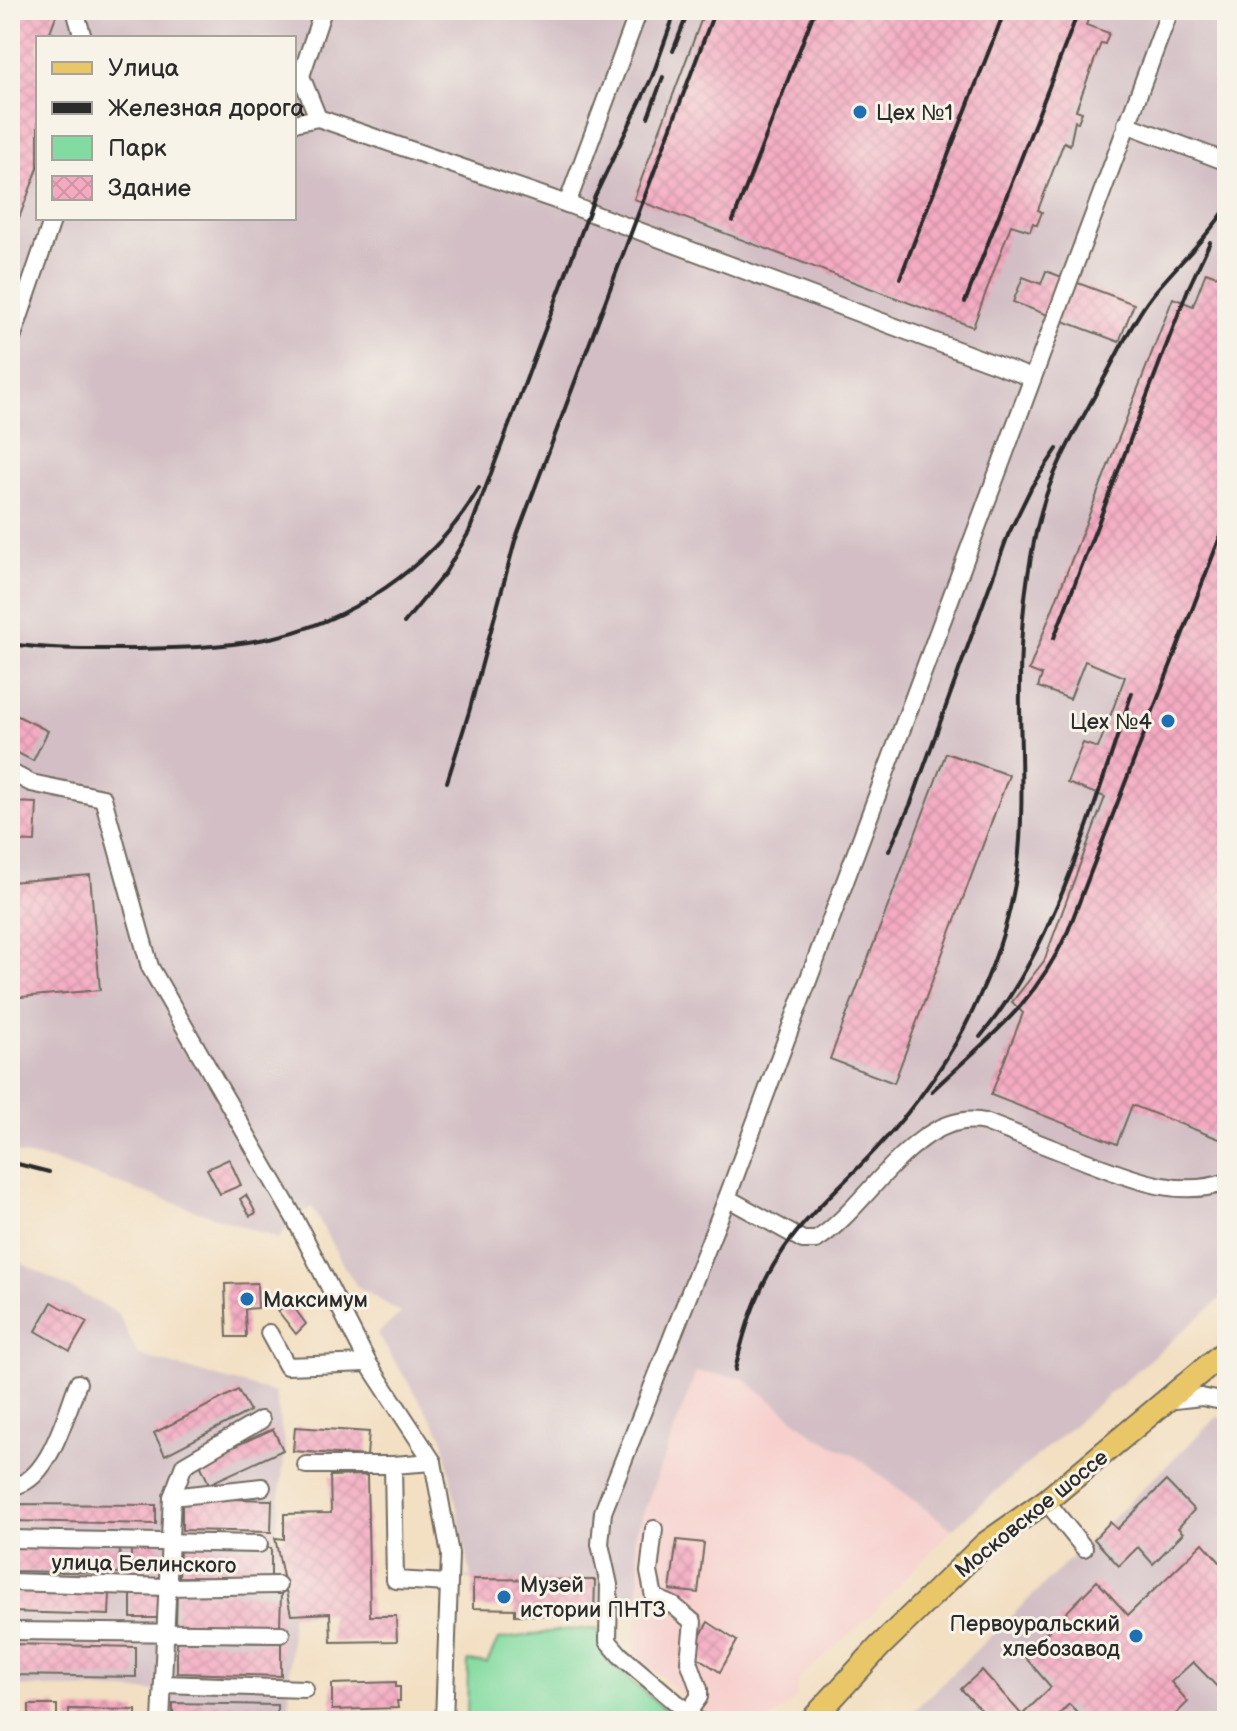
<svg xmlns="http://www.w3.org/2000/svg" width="1237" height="1731" font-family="'Balsamiq Sans',sans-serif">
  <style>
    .built { fill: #f7d0ce }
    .industrial { fill: #d2bec4; fill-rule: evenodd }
    .green { fill: #82dba0; stroke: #568366; stroke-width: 2 }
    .building { fill: url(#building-cross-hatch) }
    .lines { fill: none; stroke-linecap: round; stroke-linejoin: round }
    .minor-casing { stroke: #716a60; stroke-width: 20 }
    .major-casing { stroke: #716a60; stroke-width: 26 }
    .minor { stroke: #fff; stroke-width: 16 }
    .major { stroke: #e9c769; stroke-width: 22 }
    .rail { stroke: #2b2b2b; stroke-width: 4 }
    .poi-dot { fill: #1f6fb2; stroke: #f7f3e8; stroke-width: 3 }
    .labels { text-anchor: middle; stroke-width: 6; stroke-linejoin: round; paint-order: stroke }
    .poi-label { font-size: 22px; fill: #2b2b2b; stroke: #f7f3e8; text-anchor: start }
    .street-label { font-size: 22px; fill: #2b2b2b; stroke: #f7f3e8 }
  </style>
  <defs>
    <pattern id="building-cross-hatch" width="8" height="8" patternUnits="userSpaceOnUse" patternTransform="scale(2)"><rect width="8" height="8" fill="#f4abc2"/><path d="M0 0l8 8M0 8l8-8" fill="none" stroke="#d193a7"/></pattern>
  </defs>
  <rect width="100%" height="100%" fill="#f7f3e8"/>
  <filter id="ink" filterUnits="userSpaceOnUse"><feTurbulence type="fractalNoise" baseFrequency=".0125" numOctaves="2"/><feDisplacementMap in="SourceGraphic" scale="16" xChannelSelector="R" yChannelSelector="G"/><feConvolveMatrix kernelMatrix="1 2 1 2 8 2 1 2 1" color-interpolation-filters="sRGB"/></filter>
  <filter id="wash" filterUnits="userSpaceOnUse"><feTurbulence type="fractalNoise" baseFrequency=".006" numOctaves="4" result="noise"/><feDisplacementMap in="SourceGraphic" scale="32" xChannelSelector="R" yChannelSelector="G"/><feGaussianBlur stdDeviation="1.8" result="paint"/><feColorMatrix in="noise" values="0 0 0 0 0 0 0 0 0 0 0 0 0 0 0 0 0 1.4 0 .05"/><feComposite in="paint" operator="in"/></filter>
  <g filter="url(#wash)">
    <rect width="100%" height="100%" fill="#f3dfc2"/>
    <polygon class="built" points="696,1372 743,1378 818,1438 855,1456 952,1529 873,1613 800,1678 796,1698 769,1721 715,1721 636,1656 639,1560 634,1538"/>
    <g class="industrial">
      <path d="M10,10h1217v1283l-275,236 -97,-73 -37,-18 -75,-60 -47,-6 -62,166 5,22 -1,49 -55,-5 -124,-27h12l-29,-142 -65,-101 24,-21 -44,-27 -14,-21 -31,-58 -17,12 -17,20 -221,-77 -47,-10zM38,38h256v180h-256z"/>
      <polygon points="10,1257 118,1313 138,1355 275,1393 285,1449 275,1538 291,1615 289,1721 169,1721 169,1692 10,1686"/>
      <polygon points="1218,1416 1227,1424 1227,1721 910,1721 906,1718"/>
    </g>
    <polygon class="green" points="598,1629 606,1660 679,1721 467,1721 468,1661 487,1663 498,1640 563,1630"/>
    <g id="blocks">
      <g class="building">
        <polygon points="10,10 58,10 50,32 66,38 38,38 38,168 10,242"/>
        <polygon points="705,10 1092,10 1086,25 1109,33 1105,44 1101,43 1076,110 1082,112 1078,122 1075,121 1070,145 1064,142 1038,210 1042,212 1037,225 1033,223 1030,231 1011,225 973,327 634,199"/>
        <polygon points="1046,271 1134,304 1119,342 1013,302 1023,277 1041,284"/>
        <polygon points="1206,272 1227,280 1227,1142 1132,1105 1117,1144 991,1095 1023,1013 1012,1002 1044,961 1105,797 1067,783 1083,743 1098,748 1125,677 1085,661 1070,699 1038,687 1042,675 1029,670 1173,298 1193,306"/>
        <polygon points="10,712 48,731 33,761 10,749"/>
        <polygon points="946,753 1009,775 894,1083 830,1059"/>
        <polygon points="11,802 37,803 35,842 10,841"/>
        <polygon points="90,875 100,990 10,998 10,882"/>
        <polygon points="229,1159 241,1185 220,1194 207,1169"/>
        <polygon points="246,1195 256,1213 250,1216 240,1199"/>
        <polygon points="257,1283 258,1308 245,1309 246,1337 227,1337 225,1284"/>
        <polygon points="52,1302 87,1322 70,1351 36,1331"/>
        <polygon points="290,1302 306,1324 296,1334 278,1311"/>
        <polygon points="238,1390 250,1411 165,1455 154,1433"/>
        <polygon points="295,1427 369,1432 367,1456 293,1451"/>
        <polygon points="273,1429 283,1450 209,1484 199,1462"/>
        <polygon points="367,1475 370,1616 396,1616 397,1641 331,1642 330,1613 291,1615 275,1538 284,1539 284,1514 331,1513 330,1476"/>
        <polygon points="1166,1481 1194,1510 1178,1528 1183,1533 1153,1564 1138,1547 1119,1566 1094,1539 1110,1522 1117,1529"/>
        <polygon points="182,1498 272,1500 271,1532 182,1530"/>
        <polygon points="10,1504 156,1505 156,1524 10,1521"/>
        <polygon points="677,1540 704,1543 698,1593 670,1590"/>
        <polygon points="131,1541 162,1542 161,1568 131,1568"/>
        <polygon points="10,1542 120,1546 119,1573 10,1571"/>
        <polygon points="1203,1543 1227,1570 1227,1697 1193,1662 1171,1682 1188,1702 1169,1721 1086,1721 1069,1704 1053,1721 992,1721 961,1689 982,1670 1022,1715 1051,1687 1024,1656 1097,1581 1128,1615"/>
        <polygon points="180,1545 271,1548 271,1579 179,1577"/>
        <polygon points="473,1579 595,1580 594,1616 515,1615 515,1609 473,1608"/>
        <polygon points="10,1589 110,1593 109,1615 10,1612"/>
        <polygon points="131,1591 162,1592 161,1618 131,1618"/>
        <polygon points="177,1591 281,1594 280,1626 176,1624"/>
        <polygon points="708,1622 737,1641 720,1672 691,1653"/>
        <polygon points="177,1641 281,1643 281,1676 177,1673"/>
        <polygon points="10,1644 136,1647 136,1677 10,1675"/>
        <polygon points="396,1682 396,1687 400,1687 400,1701 397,1701 398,1708 332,1710 332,1684"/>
        <polygon points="173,1703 277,1705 277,1721 173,1721"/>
        <rect x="29" y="1705" width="28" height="16"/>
        <polygon points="69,1709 136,1710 136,1721 69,1721"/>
      </g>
    </g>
  </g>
  <g filter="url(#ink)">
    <use href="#blocks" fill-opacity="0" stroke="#716a60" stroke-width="2"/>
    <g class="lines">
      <defs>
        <g id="minor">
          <polyline points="75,10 83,38"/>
          <polyline points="323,10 301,76 318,118 567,204 639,10"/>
          <polyline points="294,123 318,118"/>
          <polyline points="1126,124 1227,162"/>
          <polyline points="567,204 1032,378"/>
          <polyline points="10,344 53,218"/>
          <polyline points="10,772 31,783 103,798 150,967 295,1219 368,1363 433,1462 450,1554 444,1721"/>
          <path d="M727,1198l76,42h13c51,-31 101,-133 169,-118 31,12 61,24 92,36 48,18 98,42 150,24"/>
          <polyline points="269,1333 287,1366 368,1363"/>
          <polyline points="1166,1401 1201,1397 1227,1402"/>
          <polyline points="306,1465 393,1465 433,1462"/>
          <polyline points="393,1465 395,1580 448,1583"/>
          <path d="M10,1486c38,0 56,-73 68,-103"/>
          <polyline points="172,1497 262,1487"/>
          <polyline points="1046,1501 1084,1548"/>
          <polyline points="654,1529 649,1572 654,1597 674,1606 693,1622 689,1661 699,1689 699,1697 688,1712"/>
          <polyline points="10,1539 259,1544"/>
          <polyline points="10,1582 167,1587 278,1585"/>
          <polyline points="10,1631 281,1634"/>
          <polyline points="163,1684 305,1689"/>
          <polyline points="823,1708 836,1721"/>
          <polyline points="161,1721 172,1497 184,1465 261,1420"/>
          <polyline points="698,1721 620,1655 608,1641 609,1585 600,1544 603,1512 727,1198 1170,10"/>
        </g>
        <polyline id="major" points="811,1721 880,1646 985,1544 1046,1501 1227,1350"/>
      </defs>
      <use href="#minor" class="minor-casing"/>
      <use href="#major" class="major-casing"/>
      <use href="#minor" class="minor"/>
      <use href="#major" class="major"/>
      <g class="rail">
        <polyline points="673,51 689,10"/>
        <polyline points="648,117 663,77"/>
        <polyline points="733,221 815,10"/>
        <polyline points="900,278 1005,10"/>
        <polyline points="965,302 1079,10"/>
        <polyline points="404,623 445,573 469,532 595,196 652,77 676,10"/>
        <polyline points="1054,638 1188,289 1210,242"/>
        <path d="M10,644c40,6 81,5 122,5 43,-1 85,-1 128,-9 87,-15 175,-74 219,-152"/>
        <polyline points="447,782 469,712 515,541 715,10"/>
        <polyline points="889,851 911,803 1008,535 1032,486 1057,449"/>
        <path d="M980,1037c77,-91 113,-233 152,-344"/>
        <path d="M932,1091c58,-55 101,-84 136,-160l159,-412"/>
        <polyline points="10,1162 49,1172"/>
        <path d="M735,1370c10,-44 23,-84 49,-121 26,-38 62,-67 93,-101 41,-44 78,-96 102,-151 18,-39 32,-83 38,-126 7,-54 4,-109 3,-163 -1,-64 4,-133 21,-196 12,-46 39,-88 61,-130 16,-28 29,-59 49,-85 24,-31 54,-56 76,-90"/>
      </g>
    </g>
  </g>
  <g class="poi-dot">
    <circle cx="860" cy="112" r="8"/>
    <circle cx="1168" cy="721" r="8"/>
    <circle cx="247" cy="1299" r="8"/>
    <circle cx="504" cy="1597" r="8"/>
    <circle cx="1136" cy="1636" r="8"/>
  </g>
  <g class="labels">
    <g class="poi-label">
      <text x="876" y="120">Цех №1</text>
      <text x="1152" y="729" text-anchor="end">Цех №4</text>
      <text x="263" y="1307">Максимум</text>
      <text x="520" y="1592">Музей<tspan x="520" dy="25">истории ПНТЗ</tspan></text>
      <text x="1120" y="1631" text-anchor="end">Первоуральский<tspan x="1120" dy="25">хлебозавод</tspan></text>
    </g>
    <g class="street-label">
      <text transform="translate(1031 1513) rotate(-39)" y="8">Московское шоссе</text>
      <text transform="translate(144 1563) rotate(1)" y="8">улица Белинского</text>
    </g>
  </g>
  <rect width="1237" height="1731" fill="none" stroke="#f7f3e8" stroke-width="40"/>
  <rect x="36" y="36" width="260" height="184" fill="#f7f3e8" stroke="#a5a39c" stroke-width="2"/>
  <rect x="52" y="62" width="40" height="12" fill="#e9c769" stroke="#a5a39c" stroke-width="2"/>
  <text x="108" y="76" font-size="24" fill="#2b2b2b">Улица</text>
  <rect x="52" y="102" width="40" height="12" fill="#2b2b2b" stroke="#a5a39c" stroke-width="2"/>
  <text x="108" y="116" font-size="24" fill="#2b2b2b">Железная дорога</text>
  <rect x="52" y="136" width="40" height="24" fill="#82dba0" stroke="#a5a39c" stroke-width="2"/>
  <text x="108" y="156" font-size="24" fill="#2b2b2b">Парк</text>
  <rect x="52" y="176" width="40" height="24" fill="url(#building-cross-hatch)" stroke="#a5a39c" stroke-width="2"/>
  <text x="108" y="196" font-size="24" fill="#2b2b2b">Здание</text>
</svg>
